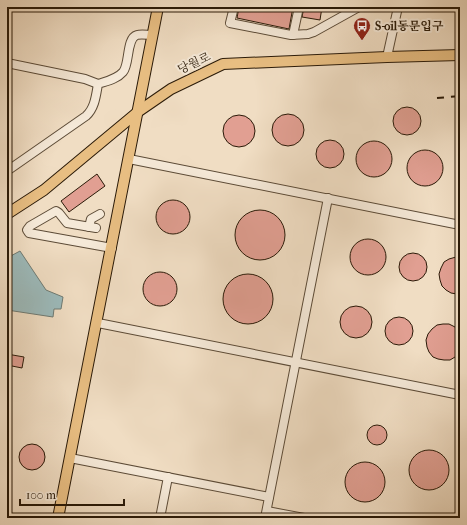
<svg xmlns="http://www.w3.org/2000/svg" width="467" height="525" font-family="'IM FELL French Canon','Noto Serif KR',serif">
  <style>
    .water { fill: #9cbabb; stroke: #6e7a73 }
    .building { fill: #e19f92; stroke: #2a1a08 }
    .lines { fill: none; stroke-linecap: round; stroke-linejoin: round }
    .minor-casing { stroke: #5c4b37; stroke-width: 10 }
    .major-casing { stroke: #2a1a08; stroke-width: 12 }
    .minor { stroke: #f5e9d8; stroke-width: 8 }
    .major { stroke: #e8be82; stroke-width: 10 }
    .rail { stroke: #2a1a08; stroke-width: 2; stroke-dasharray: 7 7; stroke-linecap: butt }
    .labels { text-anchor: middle; stroke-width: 4; stroke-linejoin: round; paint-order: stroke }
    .poi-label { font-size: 12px; font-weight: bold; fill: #2a1a08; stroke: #f5e9d8; text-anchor: start }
    .street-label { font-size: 12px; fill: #2a1a08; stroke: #f5e9d8 }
  </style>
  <rect width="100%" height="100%" fill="#f0ddc3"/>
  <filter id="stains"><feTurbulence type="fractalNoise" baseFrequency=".005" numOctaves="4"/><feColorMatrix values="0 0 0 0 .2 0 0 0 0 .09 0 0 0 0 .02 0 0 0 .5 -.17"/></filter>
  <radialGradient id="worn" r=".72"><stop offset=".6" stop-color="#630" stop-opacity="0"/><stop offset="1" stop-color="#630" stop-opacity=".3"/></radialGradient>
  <polygon class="water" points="20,251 46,290 63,297 61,309 54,309 53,317 7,310 7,258"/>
  <g class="building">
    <polygon points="239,7 293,7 289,29 237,18"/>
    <polygon points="304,7 322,7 320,20 302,17"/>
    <circle cx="407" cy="121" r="14"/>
    <circle cx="288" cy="130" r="16"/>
    <circle cx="239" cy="131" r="16"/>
    <circle cx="330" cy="154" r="14"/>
    <circle cx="374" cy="159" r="18"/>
    <circle cx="425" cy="168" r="18"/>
    <polygon points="97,174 105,186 69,212 61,201"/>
    <circle cx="173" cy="217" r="17"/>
    <circle cx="260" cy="235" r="25"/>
    <circle cx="368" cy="257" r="18"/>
    <circle cx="413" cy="267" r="14"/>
    <polygon points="456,257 460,258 460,293 457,294 451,293 446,290 442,286 440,280 439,274 441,268 444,262 449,259"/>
    <circle cx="160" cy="289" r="17"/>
    <circle cx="248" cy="299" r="25"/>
    <circle cx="356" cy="322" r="16"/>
    <circle cx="399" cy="331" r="14"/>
    <polygon points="443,324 449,324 455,327 460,333 460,351 459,353 455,357 450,360 444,360 438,359 433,357 429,352 427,347 426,340 428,334 432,329 437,325"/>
    <polygon points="7,354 24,357 22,368 7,365"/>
    <circle cx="377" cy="435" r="10"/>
    <circle cx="32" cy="457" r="13"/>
    <circle cx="429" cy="470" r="20"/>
    <circle cx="365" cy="482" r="20"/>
  </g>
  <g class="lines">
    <defs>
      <g id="minor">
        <polyline points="234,7 230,23 291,35 308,34 314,32 359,7"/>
        <polyline points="293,35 299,7"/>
        <polyline points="387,57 398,7"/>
        <polyline points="7,63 85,79 98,84"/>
        <polyline points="129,159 460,225"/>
        <path d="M7,171l79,-55c9,-8 10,-21 12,-32 9,-3 19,-5 25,-12 7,-8 3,-34 14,-37 4,-1 11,0 16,0"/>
        <polyline points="89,227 91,219 100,214"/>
        <polyline points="96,228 67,223 59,213 56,211 30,226 27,230 29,233 112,248"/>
        <polyline points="98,323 460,395"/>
        <polyline points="70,458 269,497"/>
        <polyline points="267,511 304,518"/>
        <polyline points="160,518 168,477"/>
        <polyline points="265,518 328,198"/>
      </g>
      <g id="major">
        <polyline points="7,214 44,190 139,111 171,89 223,64 387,57 460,55"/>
        <path d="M58,518c34,-170 68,-340 100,-511"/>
      </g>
    </defs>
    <use href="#minor" class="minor-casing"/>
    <use href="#major" class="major-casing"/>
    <use href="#minor" class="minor"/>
    <use href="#major" class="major"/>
    <polyline class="rail" points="437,98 460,96"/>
  </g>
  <defs>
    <symbol id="bus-pin" viewBox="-11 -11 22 30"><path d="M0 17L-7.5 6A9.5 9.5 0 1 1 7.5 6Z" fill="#8f2418" stroke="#f5e9d8"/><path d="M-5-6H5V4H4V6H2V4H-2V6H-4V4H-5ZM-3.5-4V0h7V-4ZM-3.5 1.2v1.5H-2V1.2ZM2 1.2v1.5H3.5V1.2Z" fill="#fff"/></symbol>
  </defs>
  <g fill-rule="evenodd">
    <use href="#bus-pin" x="352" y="16" width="20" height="27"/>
  </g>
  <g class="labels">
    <g class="poi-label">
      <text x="375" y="30">S-oil동문입구</text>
    </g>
    <g class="street-label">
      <text transform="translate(194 63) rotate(-25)" y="4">당월로</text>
    </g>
  </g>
  <rect width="467" height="525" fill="none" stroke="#f0ddc3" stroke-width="24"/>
  <rect x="8" y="8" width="451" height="509" fill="none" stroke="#2a1a08" stroke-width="2"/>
  <rect x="12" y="12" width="443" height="501" fill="none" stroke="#2a1a08"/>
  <path d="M20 499v6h104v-6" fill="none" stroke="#2a1a08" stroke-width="2"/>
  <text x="26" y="499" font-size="12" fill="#2a1a08" stroke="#f5e9d8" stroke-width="3" paint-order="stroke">100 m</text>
  <rect width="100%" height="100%" filter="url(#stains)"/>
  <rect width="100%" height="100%" fill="url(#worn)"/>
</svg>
